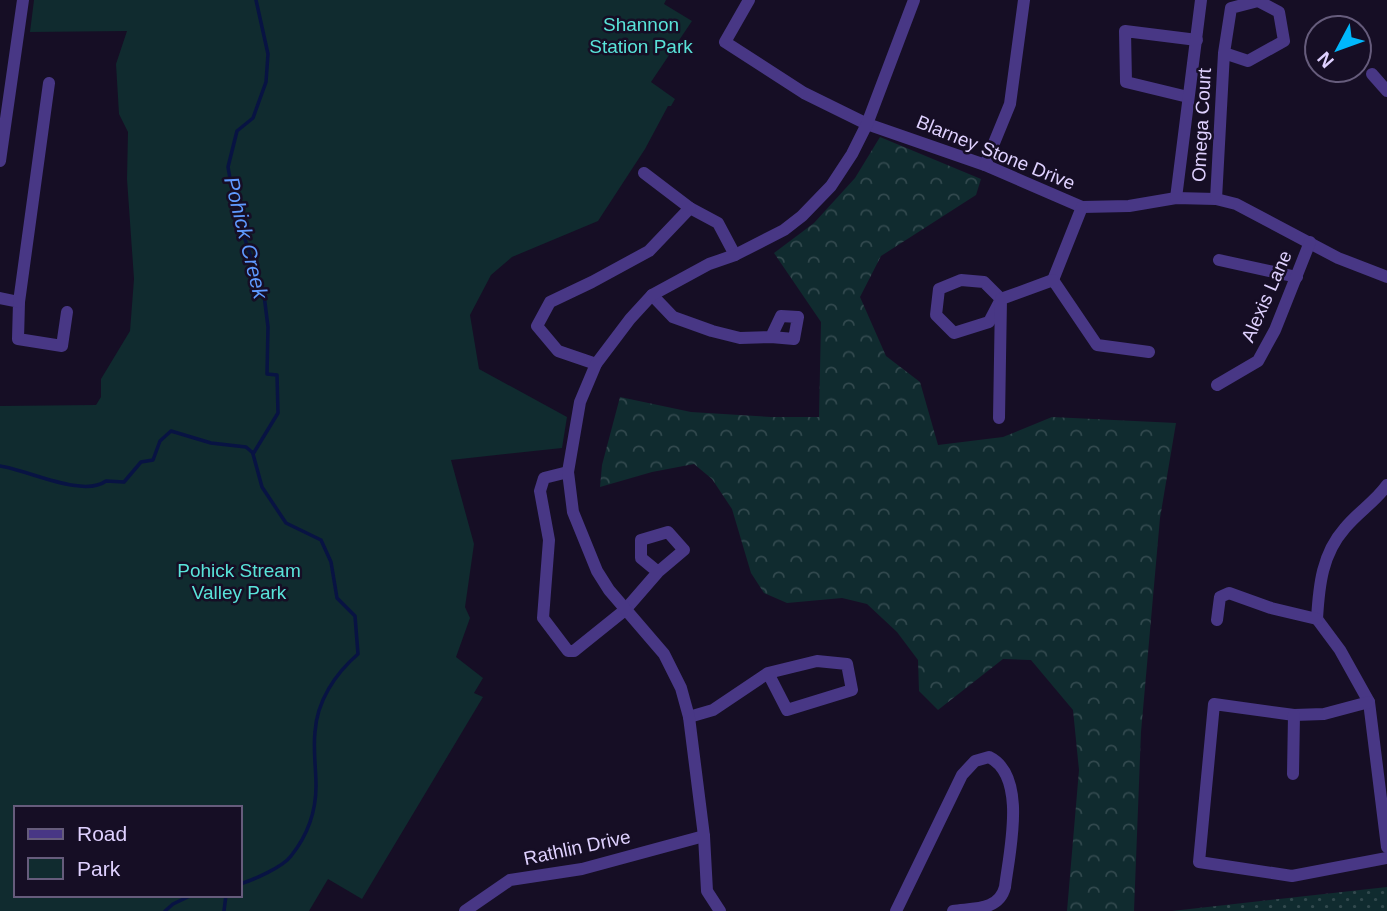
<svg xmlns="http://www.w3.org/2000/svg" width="1387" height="911" font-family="Helvetica,sans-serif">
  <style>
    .grass { fill: url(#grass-dots) }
    .forest { fill: url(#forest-crowns) }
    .park { fill: #102b2f; fill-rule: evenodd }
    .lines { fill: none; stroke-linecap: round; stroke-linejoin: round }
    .stream { stroke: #081343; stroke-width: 3.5 }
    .minor { stroke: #483785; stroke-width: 12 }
    .labels { text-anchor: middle; stroke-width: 5; stroke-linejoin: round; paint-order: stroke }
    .park-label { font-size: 19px; fill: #59e3d9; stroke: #160e25 }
    .street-label { font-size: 19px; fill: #dfd1ff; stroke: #160e25 }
    .water-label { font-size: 21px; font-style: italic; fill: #5f9aff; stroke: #160e25 }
  </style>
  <defs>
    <pattern id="grass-dots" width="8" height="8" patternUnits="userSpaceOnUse" patternTransform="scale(1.75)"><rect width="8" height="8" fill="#102b2f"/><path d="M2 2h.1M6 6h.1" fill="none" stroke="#32494e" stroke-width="1.8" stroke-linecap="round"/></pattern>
    <pattern id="forest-crowns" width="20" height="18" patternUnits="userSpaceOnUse" patternTransform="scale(1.75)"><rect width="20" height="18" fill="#102b2f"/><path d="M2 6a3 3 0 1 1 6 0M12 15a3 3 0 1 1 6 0" fill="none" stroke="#32494e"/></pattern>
  </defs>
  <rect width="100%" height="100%" fill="#160e25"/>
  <polygon class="grass" points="1387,887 1387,911 1172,911"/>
  <polygon class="forest" points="880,137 981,179 976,195 881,256 860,297 886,356 920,382 938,445 1003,437 1052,417 1176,423 1160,518 1141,732 1134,911 1067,911 1079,770 1073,710 1031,660 1003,659 938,710 919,691 918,660 897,632 867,604 842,598 787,603 764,593 751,573 732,509 712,479 694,464 652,472 600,487 602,465 620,397 691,412 771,417 819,417 821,322 774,253 814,223 855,178"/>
  <path class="park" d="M34,0h632l-2,4 28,17 -41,61 24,17 -4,7h-3l-23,43 -47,72 -86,36 -21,18 -21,40 9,54 88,48 -5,31 -111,12 23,84 -9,63 5,11 -14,39 27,21 -9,15 9,4 -121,202 -34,-20 -19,32h-309v-505l96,-1 5,-8v-18l29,-48 4,-52 -7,-100 1,-47 -9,-18 -3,-50 11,-33 -97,1zM16,808h224v87h-224z"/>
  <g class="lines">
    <g class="stream">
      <path d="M0,466c28,4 83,32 106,15l18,1 17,-20 12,-2 7,-19 11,-10 40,12 35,4 7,6"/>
      <path d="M240,884c13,-4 43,-17 51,-28 16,-20 25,-44 25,-70 0,-18 -3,-36 -1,-54 2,-31 20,-58 43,-78l-3,-38 -18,-18 -6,-36 -10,-22 -35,-17 -24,-36 -9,-33 25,-41 -1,-38 -10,-1 1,-47 -4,-32 -28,-82 -8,-46 9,-36 16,-13 13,-36 2,-28 -12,-54"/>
      <polyline points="165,911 173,904 192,895"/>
      <polyline points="224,911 226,895"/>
    </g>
    <g class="minor">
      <polyline points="749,0 725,42 804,93 867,124 985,165 1082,207 1129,206 1176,198 1216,199 1236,204 1338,258 1387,277"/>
      <polyline points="1372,74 1387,91"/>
      <polyline points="1188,97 1126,82 1125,31 1197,40"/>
      <polyline points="0,161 23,0"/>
      <polyline points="985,165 1010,104 1024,0"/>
      <polyline points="1176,198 1201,0"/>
      <polyline points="1216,199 1224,53 1231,8 1258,1 1279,12 1284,41 1248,61 1224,53"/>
      <polyline points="690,208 718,223 735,255"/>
      <polyline points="1219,260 1297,277"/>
      <polygon points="961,280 984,282 1001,299 989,322 954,333 936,315 939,289"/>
      <polyline points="1053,280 1082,207"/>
      <polyline points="652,295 673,317 712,331 740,338 771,337 794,339 798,317 781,316 771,337"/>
      <polyline points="0,298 19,302 18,339 62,346 67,312"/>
      <polyline points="19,302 49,83"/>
      <polyline points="596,364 558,351 537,326 550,302 592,282 649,251 690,208 644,173"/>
      <polyline points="1217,385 1258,361 1275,330 1310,242"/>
      <polyline points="999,418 1001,299 1053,280 1097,345 1149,352"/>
      <polyline points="568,472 544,478 540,491 549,540 543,618 568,651 574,651 625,610 658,572 684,550 668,532 641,540 641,558 658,572"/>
      <polyline points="1317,619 1340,650 1369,702 1387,847"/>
      <path d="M1317,619c2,-34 5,-65 28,-91 13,-16 30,-26 42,-43"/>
      <polyline points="1217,620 1220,597 1229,593 1271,608 1317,619"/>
      <polyline points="1369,702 1324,714 1294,715 1214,704 1199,862 1292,876 1387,858"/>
      <polyline points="689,717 713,710 768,673 787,710 852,690 847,664 817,661 768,673"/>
      <polyline points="1293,774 1294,715"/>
      <polyline points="465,911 510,880 582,869 704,836"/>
      <polyline points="720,911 707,891 704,836 689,717 681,688 664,654 609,590 597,571 573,512 568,472 580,402 596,364 630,319 652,295 709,264 735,255 784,230 802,216 831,186 852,154 867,124 914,0"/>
      <path d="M896,911l66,-136 13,-14 14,-4c39,19 20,96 16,130 -6,24 -32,21 -52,24"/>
    </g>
  </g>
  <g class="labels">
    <g class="park-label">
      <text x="641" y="31">Shannon<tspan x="641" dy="22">Station Park</tspan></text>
      <text x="239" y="577">Pohick Stream<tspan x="239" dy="22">Valley Park</tspan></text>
    </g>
    <g class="street-label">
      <text transform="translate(1201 125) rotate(-87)" y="7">Omega Court</text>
      <text transform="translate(996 152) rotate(22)" y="7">Blarney Stone Drive</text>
      <text transform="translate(1266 296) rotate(-66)" y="7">Alexis Lane</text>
      <text transform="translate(577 847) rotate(-12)" y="7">Rathlin Drive</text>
    </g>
    <g class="water-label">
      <text transform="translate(246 238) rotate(76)" y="7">Pohick Creek</text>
    </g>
  </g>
  <rect x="14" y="806" width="228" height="91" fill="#160e25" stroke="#665c7c" stroke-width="2"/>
  <rect x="28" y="829" width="35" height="10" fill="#483785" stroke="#665c7c" stroke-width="2"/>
  <text x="77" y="841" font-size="21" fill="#dfd1ff">Road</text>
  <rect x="28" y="858" width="35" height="21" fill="#102b2f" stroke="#665c7c" stroke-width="2"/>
  <text x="77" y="876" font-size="21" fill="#dfd1ff">Park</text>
  <g transform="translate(1338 49) rotate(229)"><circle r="33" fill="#160e25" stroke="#665c7c" stroke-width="2"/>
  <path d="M0-5L12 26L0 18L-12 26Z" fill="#00b8fc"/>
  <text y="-10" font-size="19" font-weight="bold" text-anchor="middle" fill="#dfd1ff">N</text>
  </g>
</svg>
